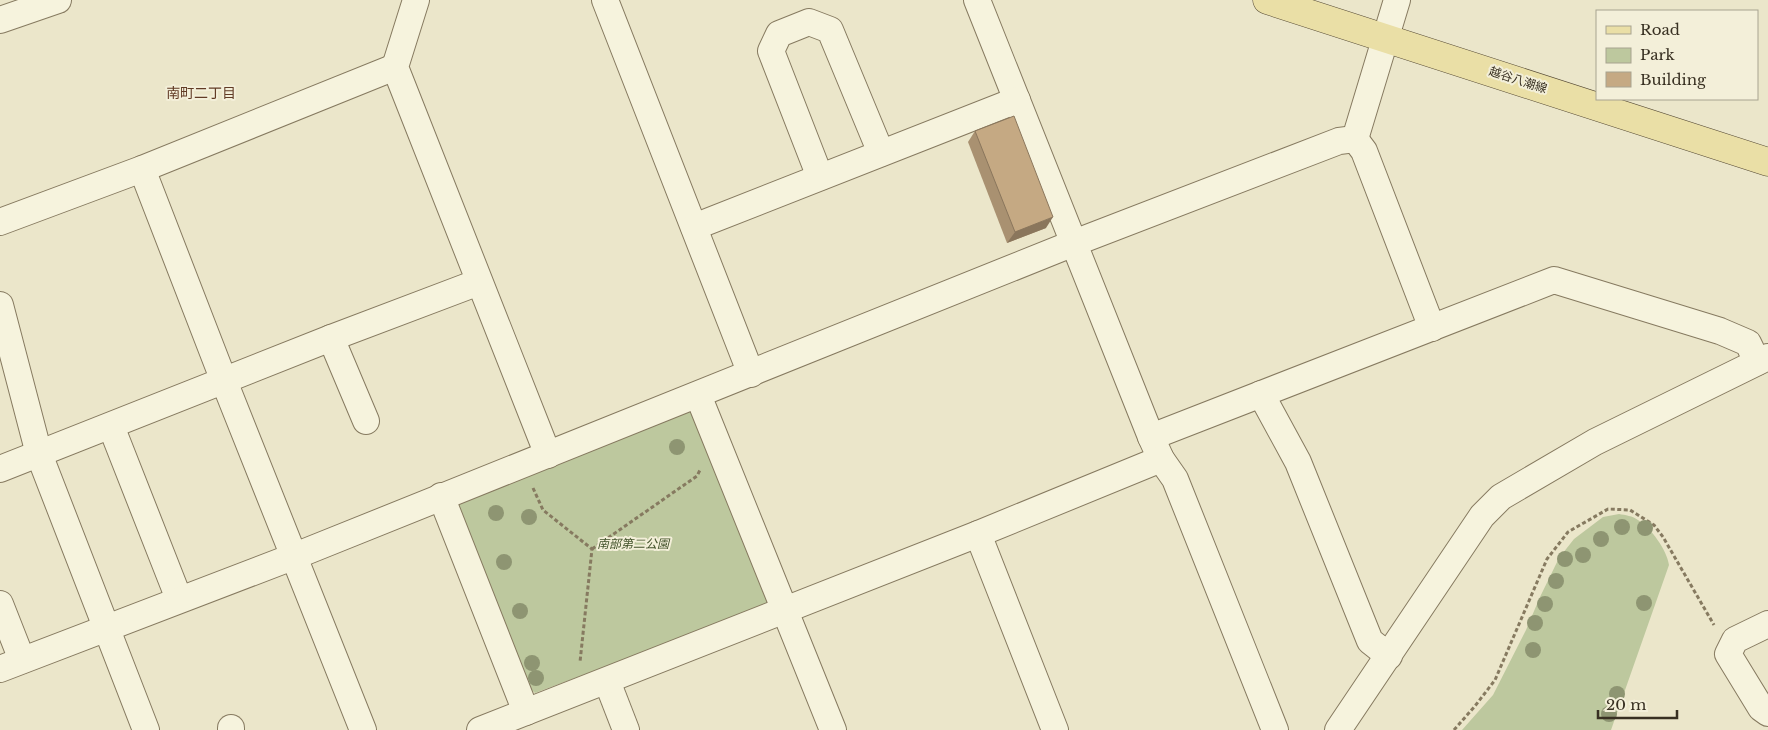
<svg xmlns="http://www.w3.org/2000/svg" width="1768" height="730" font-family="'Libre Baskerville','Noto Sans JP',serif">
  <style>
    .green { fill: #bdc89e }
    .lines { fill: none; stroke-linecap: round; stroke-linejoin: round }
    .minor-casing { stroke: #867a60; stroke-width: 28 }
    .major-casing { stroke: #544833; stroke-width: 29 }
    .path { stroke: #867a60; stroke-width: 3; stroke-dasharray: 4 2.5; stroke-linecap: butt }
    .minor { stroke: #f6f3dd; stroke-width: 26 }
    .major { stroke: #eadfa6; stroke-width: 28 }
    .tree { fill: #8e9572 }
    .wall { fill: #a99171 }
    .shaded-wall { fill: #8a765c }
    .building { fill: #c5a983; stroke: #8a765c }
    .labels { text-anchor: middle; stroke-width: 4; stroke-linejoin: round; paint-order: stroke }
    .street-label { font-size: 12px; fill: #383022; stroke: #f3efd9 }
    .park-label { font-size: 12px; font-style: italic; fill: #42522a; stroke: #f3efd9 }
    .neighbourhood-label { font-size: 14px; fill: #613b25; stroke: #f3efd9 }
  </style>
  <rect width="100%" height="100%" fill="#ebe6ca"/>
  <g class="green">
    <polygon points="693,408 773,604 535,693 525,684 455,500"/>
    <path d="M1619,514c6,1 14,2 19,6 13,8 29,30 31,45l-58,165h-149l31,-35 33,-65 14,-33 19,-39 15,-19 29,-22z"/>
  </g>
  <g class="lines">
    <defs>
      <g id="minor">
        <polyline points="416,0 395,67 548,455"/>
        <polyline points="605,0 751,374"/>
        <polyline points="977,0 1151,437 1161,459 1175,479 1275,730"/>
        <polyline points="0,20 58,0"/>
        <polyline points="1355,139 1364,151 1432,328"/>
        <polyline points="1355,139 1397,0"/>
        <polyline points="142,169 224,381 363,730"/>
        <polyline points="820,177 771,51 779,34 809,22 830,30 881,153"/>
        <polyline points="0,222 142,169 395,67"/>
        <polyline points="694,227 1017,100"/>
        <polyline points="0,305 39,454 146,730"/>
        <polyline points="331,338 366,421"/>
        <polyline points="1261,394 1298,462 1370,641 1389,656"/>
        <polyline points="698,395 833,730"/>
        <polyline points="111,426 179,599"/>
        <polyline points="1151,437 1554,280 1720,331 1748,343 1757,362"/>
        <polyline points="0,469 331,338 479,282"/>
        <polyline points="441,496 526,712"/>
        <polyline points="978,534 1055,730"/>
        <polyline points="0,604 22,660"/>
        <polyline points="1768,624 1735,640 1728,654 1761,708 1768,713"/>
        <polyline points="0,669 295,556 1074,243 1339,141 1355,139"/>
        <polyline points="607,681 626,730"/>
        <polyline points="231,728 231,730"/>
        <polyline points="480,730 978,534 1161,459"/>
        <polyline points="1338,730 1482,516 1501,497 1595,442 1768,357"/>
      </g>
      <polyline id="major" points="1267,0 1768,162"/>
    </defs>
    <use href="#minor" class="minor-casing"/>
    <use href="#major" class="major-casing"/>
    <g class="path">
      <polyline points="533,488 543,510 592,549 580,662"/>
      <polyline points="592,549 697,476 700,470"/>
      <polyline points="1454,730 1475,706 1495,680 1547,559 1568,532 1608,509 1630,510 1654,525 1663,537 1714,625"/>
    </g>
    <use href="#minor" class="minor"/>
    <use href="#major" class="major"/>
  </g>
  <g class="tree">
    <circle cx="677" cy="447" r="8"/>
    <circle cx="496" cy="513" r="8"/>
    <circle cx="529" cy="517" r="8"/>
    <circle cx="1622" cy="527" r="8"/>
    <circle cx="1645" cy="528" r="8"/>
    <circle cx="1601" cy="539" r="8"/>
    <circle cx="1583" cy="555" r="8"/>
    <circle cx="1565" cy="559" r="8"/>
    <circle cx="504" cy="562" r="8"/>
    <circle cx="1556" cy="581" r="8"/>
    <circle cx="1644" cy="603" r="8"/>
    <circle cx="1545" cy="604" r="8"/>
    <circle cx="520" cy="611" r="8"/>
    <circle cx="1535" cy="623" r="8"/>
    <circle cx="1533" cy="650" r="8"/>
    <circle cx="532" cy="663" r="8"/>
    <circle cx="536" cy="678" r="8"/>
    <circle cx="1617" cy="694" r="8"/>
    <circle cx="1609" cy="714" r="8"/>
  </g>
  <polygon class="wall" points="975,131 1046,228 1007,243 968,142"/>
  <polygon class="shaded-wall" points="1053,217 1046,228 1007,243 1015,232"/>
  <polygon class="building" points="1014,116 1053,217 1015,232 975,131"/>
  <g class="labels">
    <g class="street-label">
      <text transform="translate(1518 80) rotate(18)" y="4">越谷八潮線</text>
    </g>
    <g class="park-label">
      <text x="633" y="548">南部第二公園</text>
    </g>
    <g class="neighbourhood-label">
      <text x="201" y="98">南町二丁目</text>
    </g>
  </g>
  <rect x="1596" y="10" width="162" height="90" fill="#f3efd9" stroke="#a8a390"/>
  <rect x="1606" y="26" width="25" height="8" fill="#eadfa6" stroke="#a8a390"/>
  <text x="1640" y="35" font-size="15" fill="#383022">Road</text>
  <rect x="1606" y="48" width="25" height="15" fill="#bdc89e" stroke="#a8a390"/>
  <text x="1640" y="60" font-size="15" fill="#383022">Park</text>
  <rect x="1606" y="72" width="25" height="15" fill="#c5a983" stroke="#a8a390"/>
  <text x="1640" y="85" font-size="15" fill="#383022">Building</text>
  <path d="M1598 710v8h79v-8" fill="none" stroke="#383022" stroke-width="2.5"/>
  <text x="1606" y="710" font-size="15" fill="#383022" stroke="#f3efd9" stroke-width="4" paint-order="stroke">20 m</text>
</svg>
